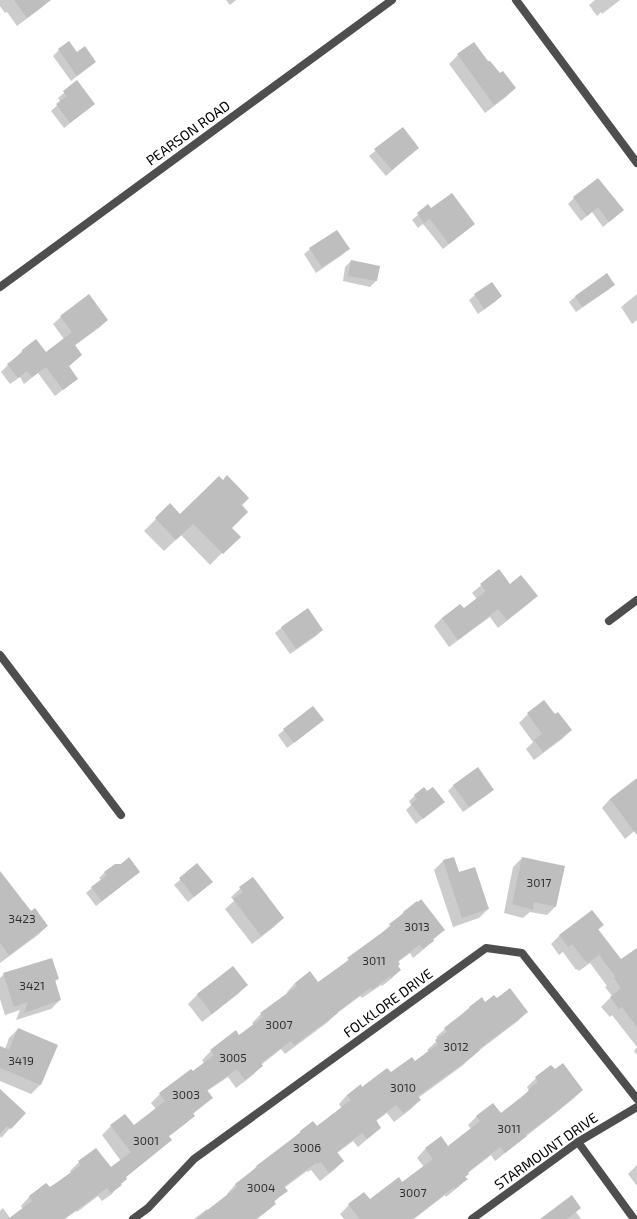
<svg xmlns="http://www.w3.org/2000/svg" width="637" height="1219" font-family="'Exo 2',sans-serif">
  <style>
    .shadow { fill: #0003 }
    .building { fill: #bebebe }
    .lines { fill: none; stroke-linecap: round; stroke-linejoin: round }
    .minor { stroke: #4e4e4e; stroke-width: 8 }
    .tertiary { stroke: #4e4e4e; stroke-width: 8 }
    .labels { text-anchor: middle; stroke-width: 3; stroke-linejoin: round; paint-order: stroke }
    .number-label { font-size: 12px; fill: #303030 }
    .street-label { font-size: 14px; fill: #000; stroke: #fff }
  </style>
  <rect width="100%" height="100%" fill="#fff"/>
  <g class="shadow">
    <polygon points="0,0 50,0 41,8 17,26 7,12 5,13 0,6"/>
    <polygon points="226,0 236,0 230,5"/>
    <polygon points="595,0 620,0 602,14 601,12 597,16 589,5"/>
    <polygon points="59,50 77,54 95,62 71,81 53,56"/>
    <polygon points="458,55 499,75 515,88 506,97 485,113 449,64"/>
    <polygon points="77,82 94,104 64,128 51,111 61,102 58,98"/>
    <polygon points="403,129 417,148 386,176 369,156"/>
    <polygon points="574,198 623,210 603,227 592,212 581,221 568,204"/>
    <polygon points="428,206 431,210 474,224 443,249 423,224 418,228 412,220"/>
    <polygon points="310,249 348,249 342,255 316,273 304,254"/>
    <polygon points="351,261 379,267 376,281 370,287 343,281 345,267"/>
    <polygon points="607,275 614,284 608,290 576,312 569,302 575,297"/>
    <polygon points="637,294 637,320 632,324 621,307"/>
    <polygon points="475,295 501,296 495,302 478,314 469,300"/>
    <polygon points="89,296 107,320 100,327 74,346 81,355 68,367 76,379 55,396 38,373 24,384 20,377 10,384 1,372 22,351 36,341 46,353 64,339 53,324 61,317"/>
    <polygon points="170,505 180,515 240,505 231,528 239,536 210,565 181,535 164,551 144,531"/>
    <polygon points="498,571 510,585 536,596 528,604 498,628 490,617 449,647 434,626 442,618 460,605 463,610 477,599 472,593"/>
    <polygon points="307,609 322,630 316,636 290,654 275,633 281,628"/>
    <polygon points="544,701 555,716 571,730 562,739 534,760 526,749 533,742 519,723 528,714"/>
    <polygon points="323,720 287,748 278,735 284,730"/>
    <polygon points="637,779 637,829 625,839 602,808 610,799"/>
    <polygon points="454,785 492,790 487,795 463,812 448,791"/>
    <polygon points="424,788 427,793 443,802 416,824 406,810 411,805 409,801"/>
    <polygon points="454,858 459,873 488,909 479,918 453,927 434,870 443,861"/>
    <polygon points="522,858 556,906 547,915 530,912 523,918 504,913 513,867"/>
    <polygon points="197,865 205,888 188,902 174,885"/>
    <polygon points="0,872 31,912 47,926 38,935 0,963"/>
    <polygon points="105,872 139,872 96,906 86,893 101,880 99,878"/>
    <polygon points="252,878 283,918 274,927 252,944 225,909 234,901 231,897"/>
    <polygon points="404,912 443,930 424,949 413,958 410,953 398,962 397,966 400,970 391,979 382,986 381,985 362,998 360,996 335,1015 328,1022 285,1054 281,1049 261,1065 261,1066 253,1075 236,1088 228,1077 207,1091 212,1098 193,1114 194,1116 185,1124 168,1137 161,1148 125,1178 112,1194 102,1201 98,1196 77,1212 76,1211 65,1219 0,1219 0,1211 3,1208 10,1218 23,1209 21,1206 29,1197 46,1184 49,1189 71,1173 70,1171 79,1162 96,1149 111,1169 121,1161 102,1135 111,1126 134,1126 156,1109 151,1103 160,1094 191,1070 192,1072 204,1063 202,1060 211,1051 236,1032 239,1036 254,1025 252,1023 261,1014 288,994 287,992 295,983 318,984 381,934"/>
    <polygon points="603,925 598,930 621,961 637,958 637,1055 634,1051 637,1047 612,1015 610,1017 601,1007 612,996 605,987 607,986 590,963 579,971 577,969 576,970 563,952 559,955 551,944 560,935"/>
    <polygon points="233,967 247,985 238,994 202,1022 188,1004 197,995"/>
    <polygon points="4,974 58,979 54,982 60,1000 51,1009 16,1020 20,1010 5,1015 0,999 0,978"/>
    <polygon points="496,999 527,1012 518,1021 477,1052 462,1066 418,1098 420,1100 411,1109 394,1122 387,1113 376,1121 380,1128 371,1136 358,1147 353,1141 337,1153 343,1161 334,1170 320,1181 311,1170 308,1172 307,1171 284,1188 286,1191 274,1202 275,1204 266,1212 257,1219 194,1219 207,1209 208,1211 228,1196 227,1194 235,1185 248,1175 256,1167 293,1139 301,1131 317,1127 342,1109 339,1104 347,1095 415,1063 429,1052 427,1050 438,1040 436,1037 470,1007"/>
    <polygon points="18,1029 57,1046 40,1085 31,1094 0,1081 0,1050 5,1049 9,1038"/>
    <polygon points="536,1078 582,1090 573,1099 495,1161 491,1155 468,1173 465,1177 466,1179 457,1188 446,1197 445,1195 414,1219 344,1219 340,1214 349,1205 370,1200 402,1183 424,1167 417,1158 425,1149 441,1137 448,1147 471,1129 468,1125 477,1116 500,1114 520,1099 529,1090 527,1087"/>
    <polygon points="0,1090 24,1113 1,1138 0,1136"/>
    <polygon points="637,1165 637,1186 628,1174"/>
    <polygon points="576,1212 581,1219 542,1219"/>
  </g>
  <g class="building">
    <polygon points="14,0 51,0 27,18"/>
    <polygon points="69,41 77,52 85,46 96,62 77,76 58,49"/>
    <polygon points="474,42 488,61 490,61 500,73 503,71 516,88 494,105 457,54"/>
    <polygon points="77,80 95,104 70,123 56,104 67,96 63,91"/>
    <polygon points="403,127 419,148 392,170 374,149"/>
    <polygon points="598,178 624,210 609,222 598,207 587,216 573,197"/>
    <polygon points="452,193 475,224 449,244 430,219 424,223 417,213 428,204 431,208"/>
    <polygon points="337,230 350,249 322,267 309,248"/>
    <polygon points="351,260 380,266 377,281 348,276"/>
    <polygon points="607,273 615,285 582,307 575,296"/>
    <polygon points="492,282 502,296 484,309 474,294"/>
    <polygon points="89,294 108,320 75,345 82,355 69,366 78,379 63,390 46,367 32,377 27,371 18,378 7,364 23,352 22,350 36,339 46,352 72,332 60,316"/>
    <polygon points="227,475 249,498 242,505 248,512 232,528 241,537 223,554 193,524 176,540 155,518 170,503 180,514 219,476 223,480"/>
    <polygon points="499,569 510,584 521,575 538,596 507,620 498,609 458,640 442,618 460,604 464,608 486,591 480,584"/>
    <polygon points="308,608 323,630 296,649 281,627"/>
    <polygon points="544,700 555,714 558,712 572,730 543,752 534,740 542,734 527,713"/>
    <polygon points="313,706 324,720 294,743 283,729"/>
    <polygon points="478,767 494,790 469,807 453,785"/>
    <polygon points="637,778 637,835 610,799"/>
    <polygon points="424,787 427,791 433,787 445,802 423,819 411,804 417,799 414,795"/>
    <polygon points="129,857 140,872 102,901 91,887 107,875 104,872 115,864 121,864"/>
    <polygon points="454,857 459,872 475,867 489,909 462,918 443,860"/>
    <polygon points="522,857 565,866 556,907 534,902 533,910 512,904"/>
    <polygon points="197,863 213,882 194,897 179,878"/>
    <polygon points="0,871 31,911 35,908 48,926 9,955 0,943"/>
    <polygon points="253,877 284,918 261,936 233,899 243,892 239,887"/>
    <polygon points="421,899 445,930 433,939 434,941 423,949 419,945 398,961 400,964 398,966 401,970 391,978 390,976 372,990 370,988 337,1012 338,1013 294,1045 291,1041 261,1063 263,1066 245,1080 237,1069 207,1090 213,1098 193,1113 195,1116 169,1136 172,1140 126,1177 127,1179 121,1184 122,1185 111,1193 107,1188 64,1219 8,1219 32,1201 29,1196 46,1183 50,1187 59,1181 81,1165 78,1161 96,1148 111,1167 131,1152 110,1125 125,1114 134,1125 165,1101 159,1093 191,1069 193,1071 214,1055 210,1050 236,1030 239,1035 263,1017 260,1013 297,986 295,983 310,971 318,982 349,960 347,958 391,926 389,924 404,913 403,912 417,901 418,902"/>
    <polygon points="592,910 604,925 598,929 621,959 637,948 637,1027 622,1007 619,1009 610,997 621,988 614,978 615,976 599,955 588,963 587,961 586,962 572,944 568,947 559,935"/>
    <polygon points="52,958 59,979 55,980 61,1000 24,1013 28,1002 14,1007 3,973"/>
    <polygon points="233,966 248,985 212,1014 197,994"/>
    <polygon points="510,988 528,1012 479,1049 480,1050 472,1057 418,1096 421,1100 403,1113 396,1105 376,1120 381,1128 367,1139 362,1133 337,1152 344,1161 329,1173 321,1162 317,1164 316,1163 284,1186 288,1191 274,1201 276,1204 256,1219 196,1219 237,1187 235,1184 257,1167 256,1166 301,1132 300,1131 313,1121 317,1126 351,1100 347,1095 361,1084 362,1087 387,1068 391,1072 412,1057 415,1061 438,1044 435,1040 447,1032 444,1028 470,1008 469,1007 482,997 485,1002 494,995 497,998"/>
    <polygon points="18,1028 58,1045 41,1085 0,1068 0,1046 9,1050"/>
    <polygon points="563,1063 583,1090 549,1118 526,1134 527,1136 505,1153 500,1147 468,1172 469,1174 465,1177 468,1179 455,1189 454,1187 413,1219 360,1219 348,1204 364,1192 370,1199 399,1177 402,1182 433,1159 425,1148 441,1136 448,1146 480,1121 476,1116 493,1103 501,1113 529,1091 528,1090 538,1082 535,1077 551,1065 555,1069"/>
    <polygon points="0,1089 26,1113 11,1129 7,1126 0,1134"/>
    <polygon points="572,1195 581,1208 567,1219 540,1219"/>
  </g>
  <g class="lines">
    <g class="minor">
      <polyline points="609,621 637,600"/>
      <polyline points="0,655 121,815"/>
      <polyline points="578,1142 634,1219"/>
      <polyline points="133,1219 148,1208 194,1159 486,948 522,953 637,1099"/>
      <polyline points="472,1219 578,1142 637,1107"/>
    </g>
    <g class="tertiary">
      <polyline points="516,0 637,163"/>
      <polyline points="0,287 392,0"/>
    </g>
  </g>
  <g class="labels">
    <g class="number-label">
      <text x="539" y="887">3017</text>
      <text x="22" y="923">3423</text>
      <text x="417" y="931">3013</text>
      <text x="374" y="965">3011</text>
      <text x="32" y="990">3421</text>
      <text x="279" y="1029">3007</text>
      <text x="456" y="1051">3012</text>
      <text x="233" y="1062">3005</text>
      <text x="21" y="1065">3419</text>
      <text x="403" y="1092">3010</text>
      <text x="186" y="1099">3003</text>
      <text x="509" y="1133">3011</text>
      <text x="146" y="1145">3001</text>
      <text x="307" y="1152">3006</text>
      <text x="261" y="1192">3004</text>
      <text x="413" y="1197">3007</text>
    </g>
    <g class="street-label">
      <text transform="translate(188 133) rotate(-36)" y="5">PEARSON ROAD</text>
      <text transform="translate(388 1003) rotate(-36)" y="5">FOLKLORE DRIVE</text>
      <text transform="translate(546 1151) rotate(-35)" y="5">STARMOUNT DRIVE</text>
    </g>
  </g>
</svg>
